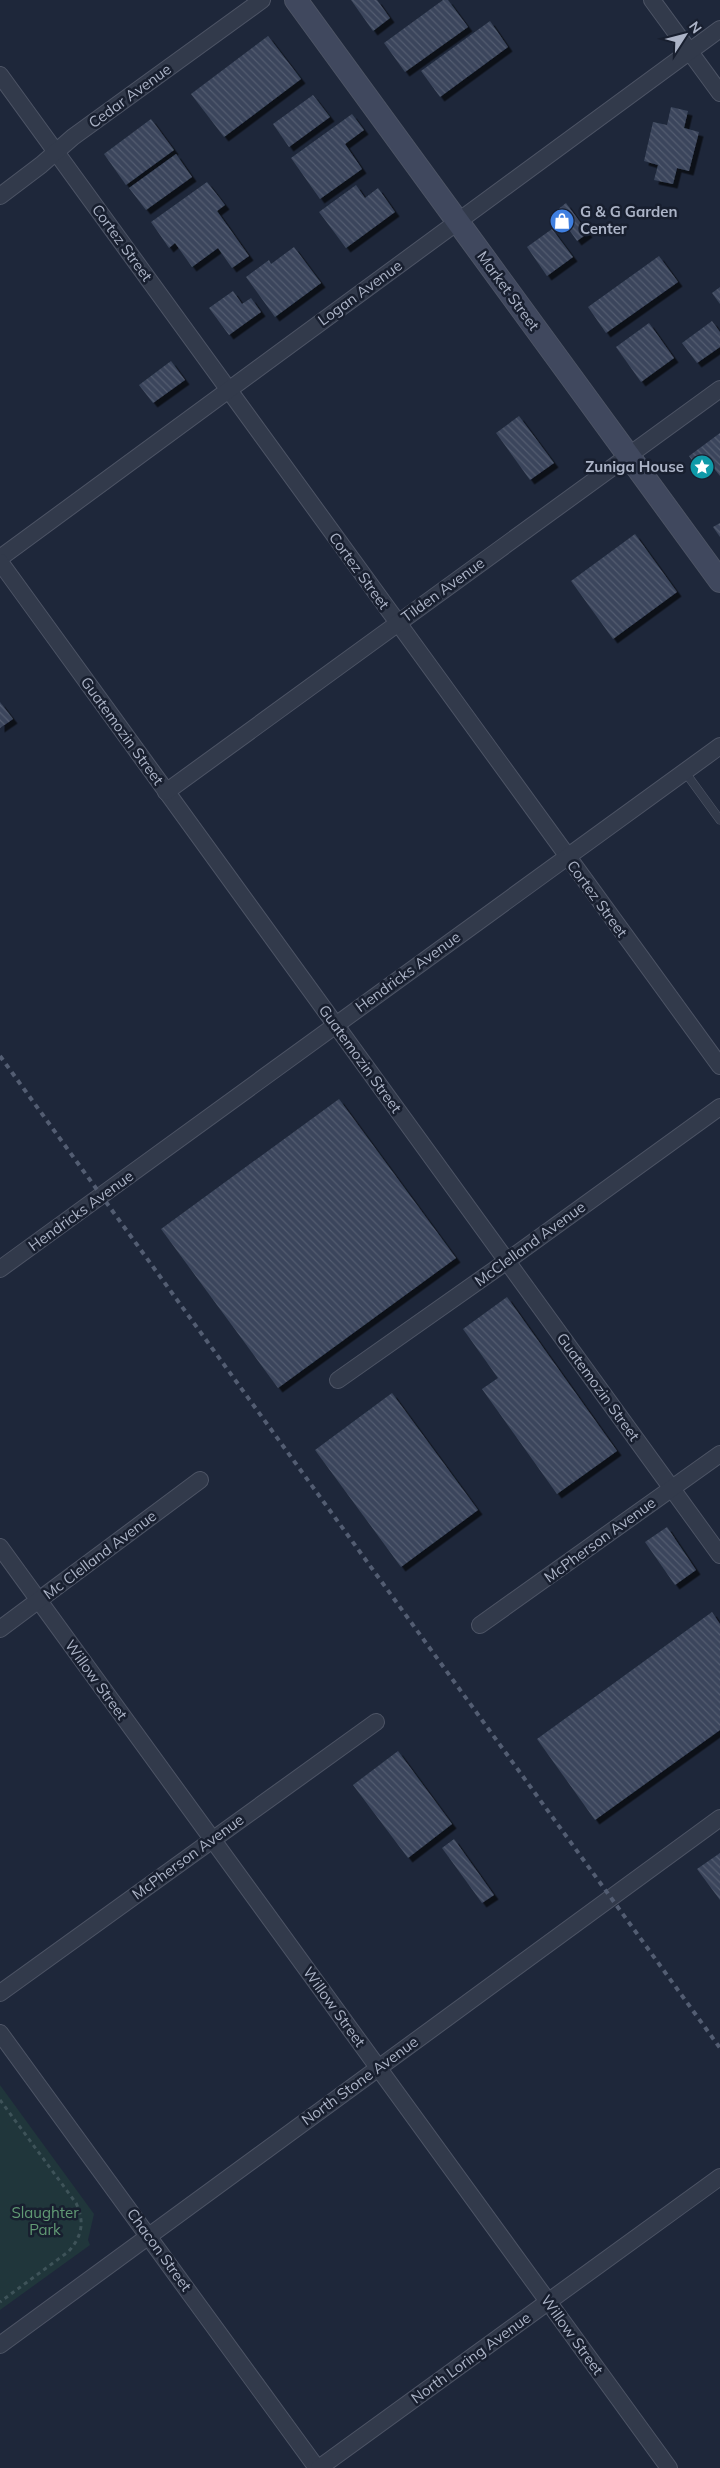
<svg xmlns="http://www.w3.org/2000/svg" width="720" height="2468" font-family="Mulish,sans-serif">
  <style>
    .green { fill: #20363b }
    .building { fill: url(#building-back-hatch); filter: url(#shadow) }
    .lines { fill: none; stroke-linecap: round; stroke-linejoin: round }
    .lane-casing { stroke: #4d5465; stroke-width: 9 }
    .street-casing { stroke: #4d5465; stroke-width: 18 }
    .secondary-casing { stroke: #4d5465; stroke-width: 24 }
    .path { stroke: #3e5359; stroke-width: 3; stroke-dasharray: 4 4; stroke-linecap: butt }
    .lane { stroke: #323a4b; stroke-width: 8 }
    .street { stroke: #323a4b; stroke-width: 16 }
    .secondary { stroke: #40485e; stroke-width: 22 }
    .rail { stroke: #535d72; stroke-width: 4; stroke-dasharray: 5 5; stroke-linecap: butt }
    .labels { text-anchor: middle; stroke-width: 5; stroke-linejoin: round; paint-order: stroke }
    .street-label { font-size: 15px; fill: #acb4c7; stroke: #181f2f }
    .poi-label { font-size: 15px; font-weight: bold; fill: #acb4c7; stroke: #181f2f; text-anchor: start }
    .park-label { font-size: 15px; fill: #619a74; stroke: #181f2f }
  </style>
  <defs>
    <pattern id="building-back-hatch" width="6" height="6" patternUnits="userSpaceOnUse" patternTransform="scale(1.25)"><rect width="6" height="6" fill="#3a455b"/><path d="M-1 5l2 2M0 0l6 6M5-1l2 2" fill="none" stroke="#545d71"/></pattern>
    <filter id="shadow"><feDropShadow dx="4.5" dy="4.5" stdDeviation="0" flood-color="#0009"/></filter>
  </defs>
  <rect width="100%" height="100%" fill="#1e273a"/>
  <polygon class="green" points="0,2085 94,2214 88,2240 90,2245 0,2310"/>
  <g class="building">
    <polygon points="351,0 377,0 390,18 373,31"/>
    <polygon points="443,0 448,0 468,27 405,72 384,43"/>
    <polygon points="490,21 508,47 440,97 421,71"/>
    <polygon points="268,36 301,79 224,137 191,94"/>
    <polygon points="313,95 330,117 289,147 273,124"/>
    <polygon points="671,107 688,111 684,128 699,132 689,171 677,168 673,184 654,180 658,165 644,161 653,122 667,125"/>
    <polygon points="352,114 364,130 345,144 362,169 320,199 291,158"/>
    <polygon points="151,119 174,150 126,185 104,154"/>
    <polygon points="176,154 192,177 146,210 129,188"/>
    <polygon points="207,182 225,205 217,211 249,256 232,268 218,248 192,267 175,243 169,248 151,222"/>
    <polygon points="356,185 365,198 378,188 395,212 346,248 319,212"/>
    <polygon points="566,203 588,233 577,241 556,211"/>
    <polygon points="552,229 573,257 547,276 527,247"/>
    <polygon points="294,247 321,283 275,317 246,277 269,260 271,264"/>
    <polygon points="659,256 678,282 606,333 588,307"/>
    <polygon points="720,287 720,304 712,293"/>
    <polygon points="233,291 242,304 251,298 261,312 229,335 209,308"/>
    <polygon points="712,321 720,332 720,347 697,363 682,343"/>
    <polygon points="649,323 674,358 641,382 616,347"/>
    <polygon points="171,361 185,380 153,403 139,385"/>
    <polygon points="519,416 554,463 530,480 496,433"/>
    <polygon points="720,433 720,476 711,465 700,472 689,456"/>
    <polygon points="720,523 720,537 713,527"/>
    <polygon points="635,534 677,592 613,639 571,581"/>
    <polygon points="0,702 13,719 0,728"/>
    <polygon points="339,1099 456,1258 278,1388 161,1229"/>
    <polygon points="507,1297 617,1451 557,1494 482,1389 498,1378 463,1329"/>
    <polygon points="392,1393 478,1510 401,1567 315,1450"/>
    <polygon points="667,1527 696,1570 675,1585 645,1542"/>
    <polygon points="712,1612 720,1624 720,1730 595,1820 537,1739"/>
    <polygon points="398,1751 452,1824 408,1858 353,1785"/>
    <polygon points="454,1839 494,1895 482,1903 442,1848"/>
    <polygon points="720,1853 720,1900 697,1869"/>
  </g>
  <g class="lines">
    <defs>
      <polyline id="lane" points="685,772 720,820"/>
      <g id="street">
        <polyline points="652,0 720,93"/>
        <polyline points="0,75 720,1066"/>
        <polyline points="0,196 41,165 73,137 262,0"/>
        <polyline points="0,558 720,29"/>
        <polyline points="0,562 720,1555"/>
        <polyline points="166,792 720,389"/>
        <polyline points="0,1269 720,746"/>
        <polyline points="338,1380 507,1261 720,1107"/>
        <polyline points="0,1547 669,2468"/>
        <polyline points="480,1625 720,1454"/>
        <polyline points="0,1629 200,1480"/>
        <polyline points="0,1993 376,1722"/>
        <polyline points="0,2033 317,2468"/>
        <polyline points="0,2345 720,1818"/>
        <polyline points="319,2468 720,2177"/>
      </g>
      <polyline id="secondary" points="296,0 720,581"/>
    </defs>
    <use href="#lane" class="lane-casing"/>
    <use href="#street" class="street-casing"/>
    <use href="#secondary" class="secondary-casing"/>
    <path class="path" d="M0,2100l76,103c9,19 6,34 -8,49l-68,50"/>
    <use href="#lane" class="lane"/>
    <use href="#street" class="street"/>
    <use href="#secondary" class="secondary"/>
    <polyline class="rail" points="0,1056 720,2048"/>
  </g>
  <defs>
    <symbol id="shop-disc" viewBox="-11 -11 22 22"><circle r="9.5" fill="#3f7fe0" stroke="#181f2f"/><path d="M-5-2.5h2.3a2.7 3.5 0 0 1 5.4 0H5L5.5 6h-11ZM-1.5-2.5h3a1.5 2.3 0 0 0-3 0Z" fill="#fff"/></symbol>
    <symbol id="sight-disc" viewBox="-11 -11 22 22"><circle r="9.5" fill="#0f9aa8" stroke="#181f2f"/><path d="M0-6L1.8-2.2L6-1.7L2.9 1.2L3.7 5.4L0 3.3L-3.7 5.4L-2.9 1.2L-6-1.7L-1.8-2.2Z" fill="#fff"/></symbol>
  </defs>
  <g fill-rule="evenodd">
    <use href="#shop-disc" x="548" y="207" width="28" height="28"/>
    <use href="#sight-disc" x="688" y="453" width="28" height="28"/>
  </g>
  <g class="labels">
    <g class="street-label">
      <text transform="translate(130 96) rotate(-36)" y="5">Cedar Avenue</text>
      <text transform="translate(122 243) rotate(54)" y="5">Cortez Street</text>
      <text transform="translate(508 291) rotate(54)" y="5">Market Street</text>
      <text transform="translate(360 293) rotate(-36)" y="5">Logan Avenue</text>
      <text transform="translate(359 571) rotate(54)" y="5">Cortez Street</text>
      <text transform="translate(443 590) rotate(-36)" y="5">Tilden Avenue</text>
      <text transform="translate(122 731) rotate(54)" y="5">Guatemozin Street</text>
      <text transform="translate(597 899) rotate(54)" y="5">Cortez Street</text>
      <text transform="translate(408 972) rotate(-36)" y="5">Hendricks Avenue</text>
      <text transform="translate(360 1059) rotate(54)" y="5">Guatemozin Street</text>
      <text transform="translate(81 1211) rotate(-36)" y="5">Hendricks Avenue</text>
      <text transform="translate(530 1244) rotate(-36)" y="5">McClelland Avenue</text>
      <text transform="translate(598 1387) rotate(54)" y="5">Guatemozin Street</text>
      <text transform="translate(600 1540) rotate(-36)" y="5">McPherson Avenue</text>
      <text transform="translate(100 1555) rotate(-37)" y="5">Mc Clelland Avenue</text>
      <text transform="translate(96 1680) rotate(54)" y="5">Willow Street</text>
      <text transform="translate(188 1857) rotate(-36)" y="5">McPherson Avenue</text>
      <text transform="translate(334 2007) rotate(54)" y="5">Willow Street</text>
      <text transform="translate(360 2081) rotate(-36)" y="5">North Stone Avenue</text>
      <text transform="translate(159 2250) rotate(54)" y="5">Chacon Street</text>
      <text transform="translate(572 2335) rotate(54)" y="5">Willow Street</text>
      <text transform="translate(471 2358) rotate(-36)" y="5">North Loring Avenue</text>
    </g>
    <g class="poi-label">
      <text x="580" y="217">G &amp; G Garden<tspan x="580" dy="17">Center</tspan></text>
      <text x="684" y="472" text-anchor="end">Zuniga House</text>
    </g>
    <g class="park-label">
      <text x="45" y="2218">Slaughter<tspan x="45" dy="17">Park</tspan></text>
    </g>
  </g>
  <g transform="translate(685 35) rotate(54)" stroke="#181f2f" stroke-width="4" paint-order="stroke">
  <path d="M0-4L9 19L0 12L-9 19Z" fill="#acb4c7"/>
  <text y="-8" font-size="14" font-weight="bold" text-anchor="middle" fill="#acb4c7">N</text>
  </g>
</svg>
